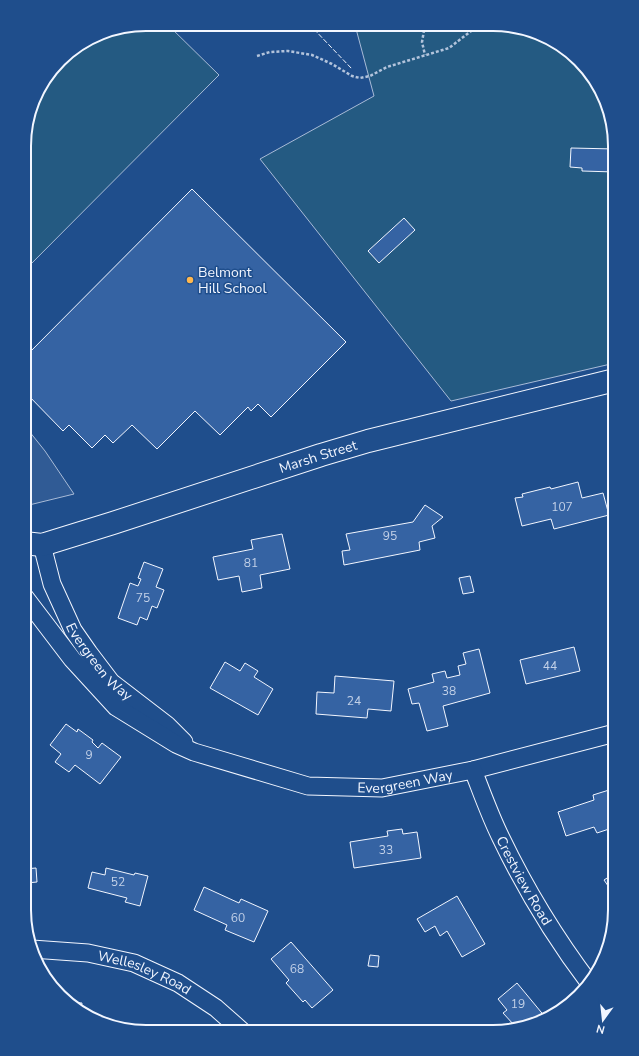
<svg xmlns="http://www.w3.org/2000/svg" width="639" height="1056" font-family="'Nunito Sans',sans-serif">
  <style>
    .green { fill: #245a82; stroke: #a8bbd7 }
    .parking { fill: #305b95; stroke: #a8bbd7 }
    .building { fill: #3563a3; stroke: #f2f6ff }
    .lines { fill: none; stroke-linecap: round; stroke-linejoin: round }
    .street-casing { stroke: #f2f6ff; stroke-width: 19 }
    .secondary-casing { stroke: #f2f6ff; stroke-width: 24 }
    .path { stroke: #b3c4dc; stroke-width: 2.5; stroke-dasharray: 3 2; stroke-linecap: butt }
    .street { stroke: #1f4e8c; stroke-width: 17 }
    .secondary { stroke: #1f4e8c; stroke-width: 22 }
    .fence { stroke: #f2f6ff; stroke-width: 1; stroke-dasharray: 5 2; stroke-linecap: butt }
    .poi-dot { fill: #ffb74d; stroke: #1f4e8c; stroke-width: 1.5 }
    .labels { text-anchor: middle; stroke-width: 3; stroke-linejoin: round; paint-order: stroke }
    .number-label { font-size: 12px; fill: #c3d1e8 }
    .poi-label { font-size: 14px; fill: #f2f6ff; stroke: #1f4e8c; text-anchor: start }
    .street-label { font-size: 14px; fill: #f2f6ff; stroke: #1f4e8c }
    .rim { fill: none; stroke: #f2f6ff; stroke-width: 2 }
  </style>
  <rect width="100%" height="100%" fill="#1f4e8c"/>
  <g class="green">
    <polygon points="146,24 167,24 219,75 25,270 25,131 37,92 66,55 100,33"/>
    <polygon points="355,25 509,25 567,49 606,100 615,146 615,363 451,401 260,159 374,96"/>
  </g>
  <polygon class="parking" points="25,426 45,451 74,494 25,506"/>
  <g class="building">
    <polygon points="571,148 615,149 615,172 582,171 582,168 570,167"/>
    <polygon points="192,189 346,342 271,417 258,404 251,411 248,407 220,435 195,411 157,449 132,425 113,443 105,435 92,448 69,425 63,431 25,392 25,357"/>
    <polygon points="404,218 415,230 379,263 368,251"/>
    <polygon points="578,482 582,498 603,493 609,515 554,529 551,519 522,526 515,498 523,497 522,494 550,487 551,489"/>
    <polygon points="425,505 443,517 432,526 435,538 419,542 420,550 344,565 342,551 350,550 346,534 413,522"/>
    <polygon points="282,534 290,569 260,575 262,588 242,592 239,576 218,580 213,557 253,549 251,540"/>
    <polygon points="144,562 163,569 156,587 164,590 157,608 152,606 147,620 140,617 137,625 118,618 130,583 138,586 141,579 138,578"/>
    <polygon points="470,576 474,592 463,594 459,578"/>
    <rect x="609" y="615" width="6" height="21"/>
    <polygon points="574,647 580,671 526,684 520,660"/>
    <polygon points="479,649 490,693 443,706 448,726 427,731 419,703 412,704 408,689 434,682 432,674 445,671 447,678 460,675 458,666 466,664 463,653"/>
    <polygon points="225,662 240,671 245,663 258,671 254,677 273,689 258,715 210,688"/>
    <polygon points="335,676 394,681 391,711 368,709 367,718 316,714 317,692 334,693"/>
    <polygon points="66,724 77,732 78,729 93,740 92,742 98,748 102,743 121,757 100,784 75,765 69,772 55,762 61,754 50,745"/>
    <polygon points="615,784 615,821 610,822 612,828 597,833 594,827 566,836 558,812 594,800 593,795 609,790 608,787"/>
    <polygon points="402,829 403,834 417,832 421,858 354,868 350,842 388,836 387,831"/>
    <polygon points="36,868 37,882 26,883 27,892 24,893 24,869"/>
    <polygon points="106,868 134,875 135,873 148,876 140,906 125,902 127,898 88,888 92,872 105,875"/>
    <polygon points="615,873 615,896 604,880"/>
    <polygon points="204,887 239,903 241,899 268,911 254,942 225,930 227,925 194,910"/>
    <polygon points="457,896 485,944 462,957 447,931 440,936 435,926 425,932 417,919"/>
    <polygon points="291,942 333,990 312,1008 305,1000 303,1002 286,983 289,980 271,959"/>
    <polygon points="370,955 379,956 378,967 368,966"/>
    <polygon points="517,983 546,1018 539,1023 519,1027 516,1023 514,1025 503,1013 507,1010 498,999"/>
    <polygon points="68,1002 82,1003 81,1010 72,1007"/>
  </g>
  <g class="lines">
    <defs>
      <g id="street">
        <path id="s1" d="M42,545l10,39 21,46 16,23 22,29 56,43 17,17"/>
        <path id="s2" d="M24,596l48,63 44,48 60,37 18,8 114,34 74,2 91,-18 142,-37"/>
        <path id="s3" d="M473,770c9,23 17,46 28,68 24,50 55,101 89,146"/>
        <path id="s4" d="M32,949l56,4 46,10 44,20 38,25 26,23"/>
      </g>
      <g id="secondary">
        <path id="s5" d="M24,543l18,2 71,-22 208,-68 47,-14 247,-61"/>
      </g>
    </defs>
    <use href="#street" class="street-casing"/>
    <use href="#secondary" class="secondary-casing"/>
    <g class="path">
      <polyline points="425,25 422,42 425,55"/>
      <polyline points="257,56 270,52 288,51 312,55 332,64 352,76 360,78 370,76 387,67 449,48 479,25"/>
    </g>
    <use href="#street" class="street"/>
    <use href="#secondary" class="secondary"/>
    <polyline class="fence" points="309,24 352,69"/>
  </g>
  <circle class="poi-dot" cx="190" cy="280" r="4"/>
  <g class="labels">
    <g class="number-label">
      <text x="562" y="511">107</text>
      <text x="390" y="540">95</text>
      <text x="251" y="567">81</text>
      <text x="143" y="602">75</text>
      <text x="550" y="670">44</text>
      <text x="449" y="695">38</text>
      <text x="354" y="705">24</text>
      <text x="89" y="759">9</text>
      <text x="386" y="854">33</text>
      <text x="118" y="886">52</text>
      <text x="238" y="922">60</text>
      <text x="297" y="973">68</text>
      <text x="518" y="1008">19</text>
    </g>
    <g class="poi-label">
      <text x="198" y="277">Belmont<tspan x="198" dy="16">Hill School</tspan></text>
    </g>
    <g class="street-label">
      <text dy="5" stroke="none"><textPath href="#s5" startOffset="308">Marsh Street</textPath></text>
      <text dy="5" stroke="none"><textPath href="#s1" startOffset="132">Evergreen Way</textPath></text>
      <text dy="5" stroke="none"><textPath href="#s2" startOffset="451">Evergreen Way</textPath></text>
      <text dy="5" stroke="none"><textPath href="#s3" startOffset="122">Crestview Road</textPath></text>
      <text dy="5" stroke="none"><textPath href="#s4" startOffset="116">Wellesley Road</textPath></text>
    </g>
  </g>
  <path d="M0 0H639V1056H0ZM146 31H493A115 115 0 0 1 608 146V910A115 115 0 0 1 493 1025H146A115 115 0 0 1 31 910V146A115 115 0 0 1 146 31Z" fill="#1f4e8c" fill-rule="evenodd"/>
  <path class="rim" d="M146 31H493A115 115 0 0 1 608 146V910A115 115 0 0 1 493 1025H146A115 115 0 0 1 31 910V146A115 115 0 0 1 146 31Z"/>
  <g transform="translate(603 1020) rotate(195)" stroke="#1f4e8c" stroke-width="3" paint-order="stroke">
  <path d="M0-3L7 15L0 10L-7 15Z" fill="#f2f6ff"/>
  <text y="-6" font-size="11" font-weight="bold" text-anchor="middle" fill="#f2f6ff">N</text>
  </g>
</svg>
